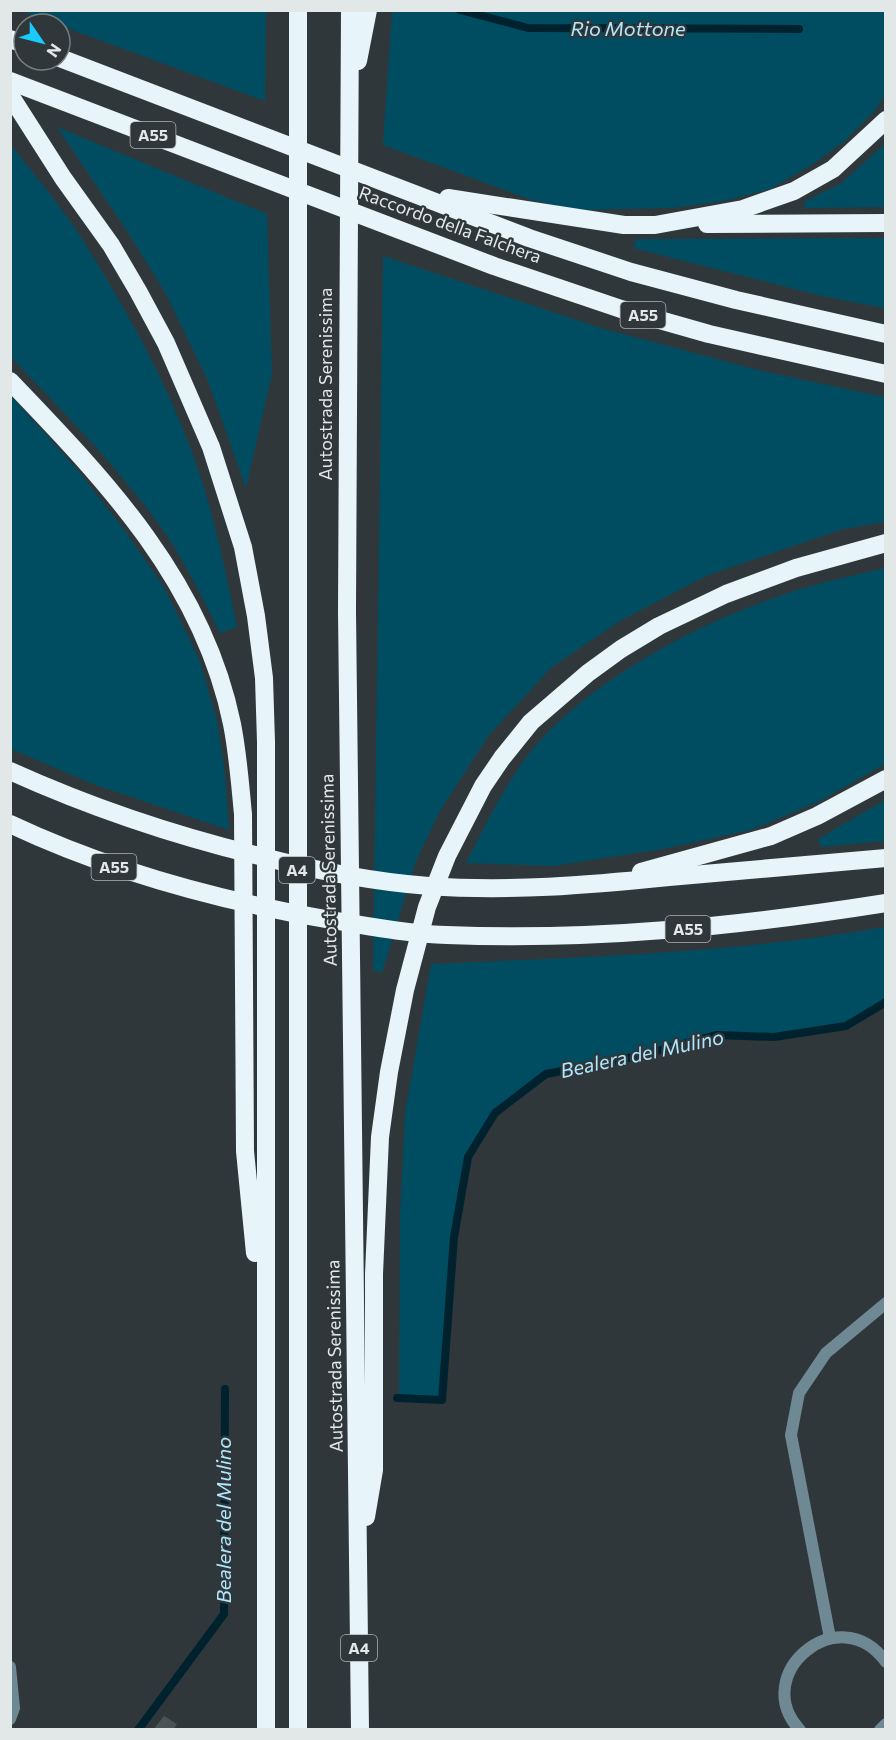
<svg xmlns="http://www.w3.org/2000/svg" width="896" height="1740" font-family="Commissioner,sans-serif">
  <style>
    .green { fill: #004d62 }
    .lines { fill: none; stroke-linecap: round; stroke-linejoin: round }
    .stream { stroke: #00222e; stroke-width: 8 }
    .building { fill: #4c5356 }
    .lane { stroke: #6e8994; stroke-width: 12 }
    .highway { stroke: #e7f4f9; stroke-width: 18 }
    .labels { text-anchor: middle; stroke-width: 4.5; stroke-linejoin: round; paint-order: stroke }
    .shield { fill: #30373a; stroke: #adb2b4; stroke-width: 1.5 }
    .shield-label { font-size: 16px; font-weight: bold; fill: #e2e7e8 }
    .street-label { font-size: 18px; fill: #e2e7e8; stroke: #30373a }
    .water-label { font-size: 20px; font-style: italic; fill: #b0e7fd; stroke: #30373a }
  </style>
  <rect width="100%" height="100%" fill="#30373a"/>
  <g class="green">
    <polygon points="21,11 266,11 265,101"/>
    <polygon points="392,11 885,11 885,94 875,111 844,142 810,166 770,189 725,201 673,208 575,210 532,200 383,145"/>
    <polygon points="57,127 267,214 272,374 246,488 208,381 166,294 127,231"/>
    <path d="M10,144c25,32 53,64 74,98 47,75 91,155 118,239 15,48 25,97 35,146l-17,6c-22,-45 -45,-91 -77,-130 -41,-52 -87,-99 -132,-146z"/>
    <polygon points="885,144 885,207 805,208 804,202 840,184"/>
    <polygon points="885,238 885,308 826,297 633,248 636,239"/>
    <polygon points="383,256 604,329 762,371 885,397 885,522 843,529 706,576 620,621 551,668 489,735 440,811 416,861 382,973 373,970"/>
    <polygon points="11,396 76,468 125,531 164,587 199,659 217,720 225,774 229,830 93,784 11,749"/>
    <path d="M885,568v196l-65,37 -69,29 -88,19 -110,17 -87,-3c21,-41 40,-82 70,-118 56,-64 155,-118 235,-146 37,-14 76,-22 114,-31z"/>
    <polygon points="885,800 885,841 821,847 818,839"/>
    <path d="M885,927v71l-39,25 -71,11 -59,-2 -79,21 -92,19 -52,40 -28,43 -14,81 -12,161 -40,-3 1,-177 5,-103 26,-150c152,-7 305,-11 454,-37z"/>
  </g>
  <g class="lines">
    <g class="stream">
      <polyline points="460,10 528,28 799,29"/>
      <polyline points="397,1398 442,1400 454,1237 468,1157 495,1113 546,1074 638,1056 716,1035 774,1037 846,1026 886,1002"/>
      <polyline points="138,1730 224,1614 225,1389"/>
    </g>
  </g>
  <polygon class="building" points="164,1716 177,1724 173,1730 153,1730"/>
  <g class="lines">
    <g class="lane">
      <polyline points="830,1638 791,1435 799,1393 826,1353 886,1303"/>
      <polyline points="10,1667 14,1708 10,1719"/>
      <path d="M800,1730c-52,-55 39,-133 86,-68"/>
      <polyline points="880,1730 886,1724"/>
    </g>
    <g class="highway">
      <polyline points="350,10 347,612 360,1730"/>
      <polyline points="10,39 24,44"/>
      <polyline points="60,58 529,238 631,272 736,300 886,334"/>
      <polyline points="358,61 368,10"/>
      <polyline points="10,81 494,266 621,309 709,334 886,374"/>
      <polyline points="10,95 63,178 111,245 138,291 166,343 211,447 243,547 256,616 264,678 266,742 266,1730"/>
      <polyline points="448,198 624,225 655,225 743,209 794,191 833,169 886,120"/>
      <polyline points="707,224 886,223"/>
      <path d="M10,381c97,101 193,201 222,343 6,30 8,60 11,90l2,337 10,102"/>
      <path d="M10,771c82,37 162,64 249,85 55,14 113,26 170,30 79,6 160,-1 240,-9 72,-6 144,-12 217,-19"/>
      <path d="M10,824c102,48 210,77 321,96 38,6 78,14 116,15 147,6 294,-9 439,-32"/>
      <polyline points="641,872 771,836 817,816 886,779"/>
      <polyline points="366,1517 374,1470 374,1274 380,1137 389,1072 405,990 427,907 447,856 483,786 502,758 531,722 588,673 621,649 659,626 726,594 796,568 886,543"/>
      <polyline points="298,1730 298,10"/>
    </g>
  </g>
  <g class="labels">
    <g class="shield">
      <rect x="130.5" y="122" width="45" height="26" rx="4.5"/>
      <rect x="620.5" y="302" width="45" height="26" rx="4.5"/>
      <rect x="91.5" y="854" width="45" height="26" rx="4.5"/>
      <rect x="279" y="857" width="36" height="26" rx="4.5"/>
      <rect x="665.5" y="916" width="45" height="26" rx="4.5"/>
      <rect x="341" y="1635" width="36" height="26" rx="4.5"/>
    </g>
    <g class="shield-label">
      <text x="153" y="141">A55</text>
      <text x="643" y="321">A55</text>
      <text x="114" y="873">A55</text>
      <text x="297" y="876">A4</text>
      <text x="688" y="935">A55</text>
      <text x="359" y="1654">A4</text>
    </g>
    <g class="street-label">
      <text transform="translate(450 225) rotate(20)" y="6">Raccordo della Falchera</text>
      <text transform="translate(326 384) rotate(-90)" y="6">Autostrada Serenissima</text>
      <text transform="translate(329 870) rotate(-91)" y="6">Autostrada Serenissima</text>
      <text transform="translate(335 1356) rotate(-91)" y="6">Autostrada Serenissima</text>
    </g>
    <g class="water-label">
      <text x="628" y="36">Rio Mottone</text>
      <text transform="translate(642 1054) rotate(-12)" y="7">Bealera del Mulino</text>
      <text transform="translate(224 1520) rotate(-90)" y="7">Bealera del Mulino</text>
    </g>
  </g>
  <rect width="896" height="1740" fill="none" stroke="#e2e7e8" stroke-width="24"/>
  <g transform="translate(42 42) rotate(125)"><circle r="28" fill="#30373a" stroke="#777d80" stroke-width="1.5"/>
  <path d="M0-4.5L10 22L0 15L-10 22Z" fill="#19cafc"/>
  <text y="-9" font-size="16" font-weight="bold" text-anchor="middle" fill="#e2e7e8">N</text>
  </g>
</svg>
